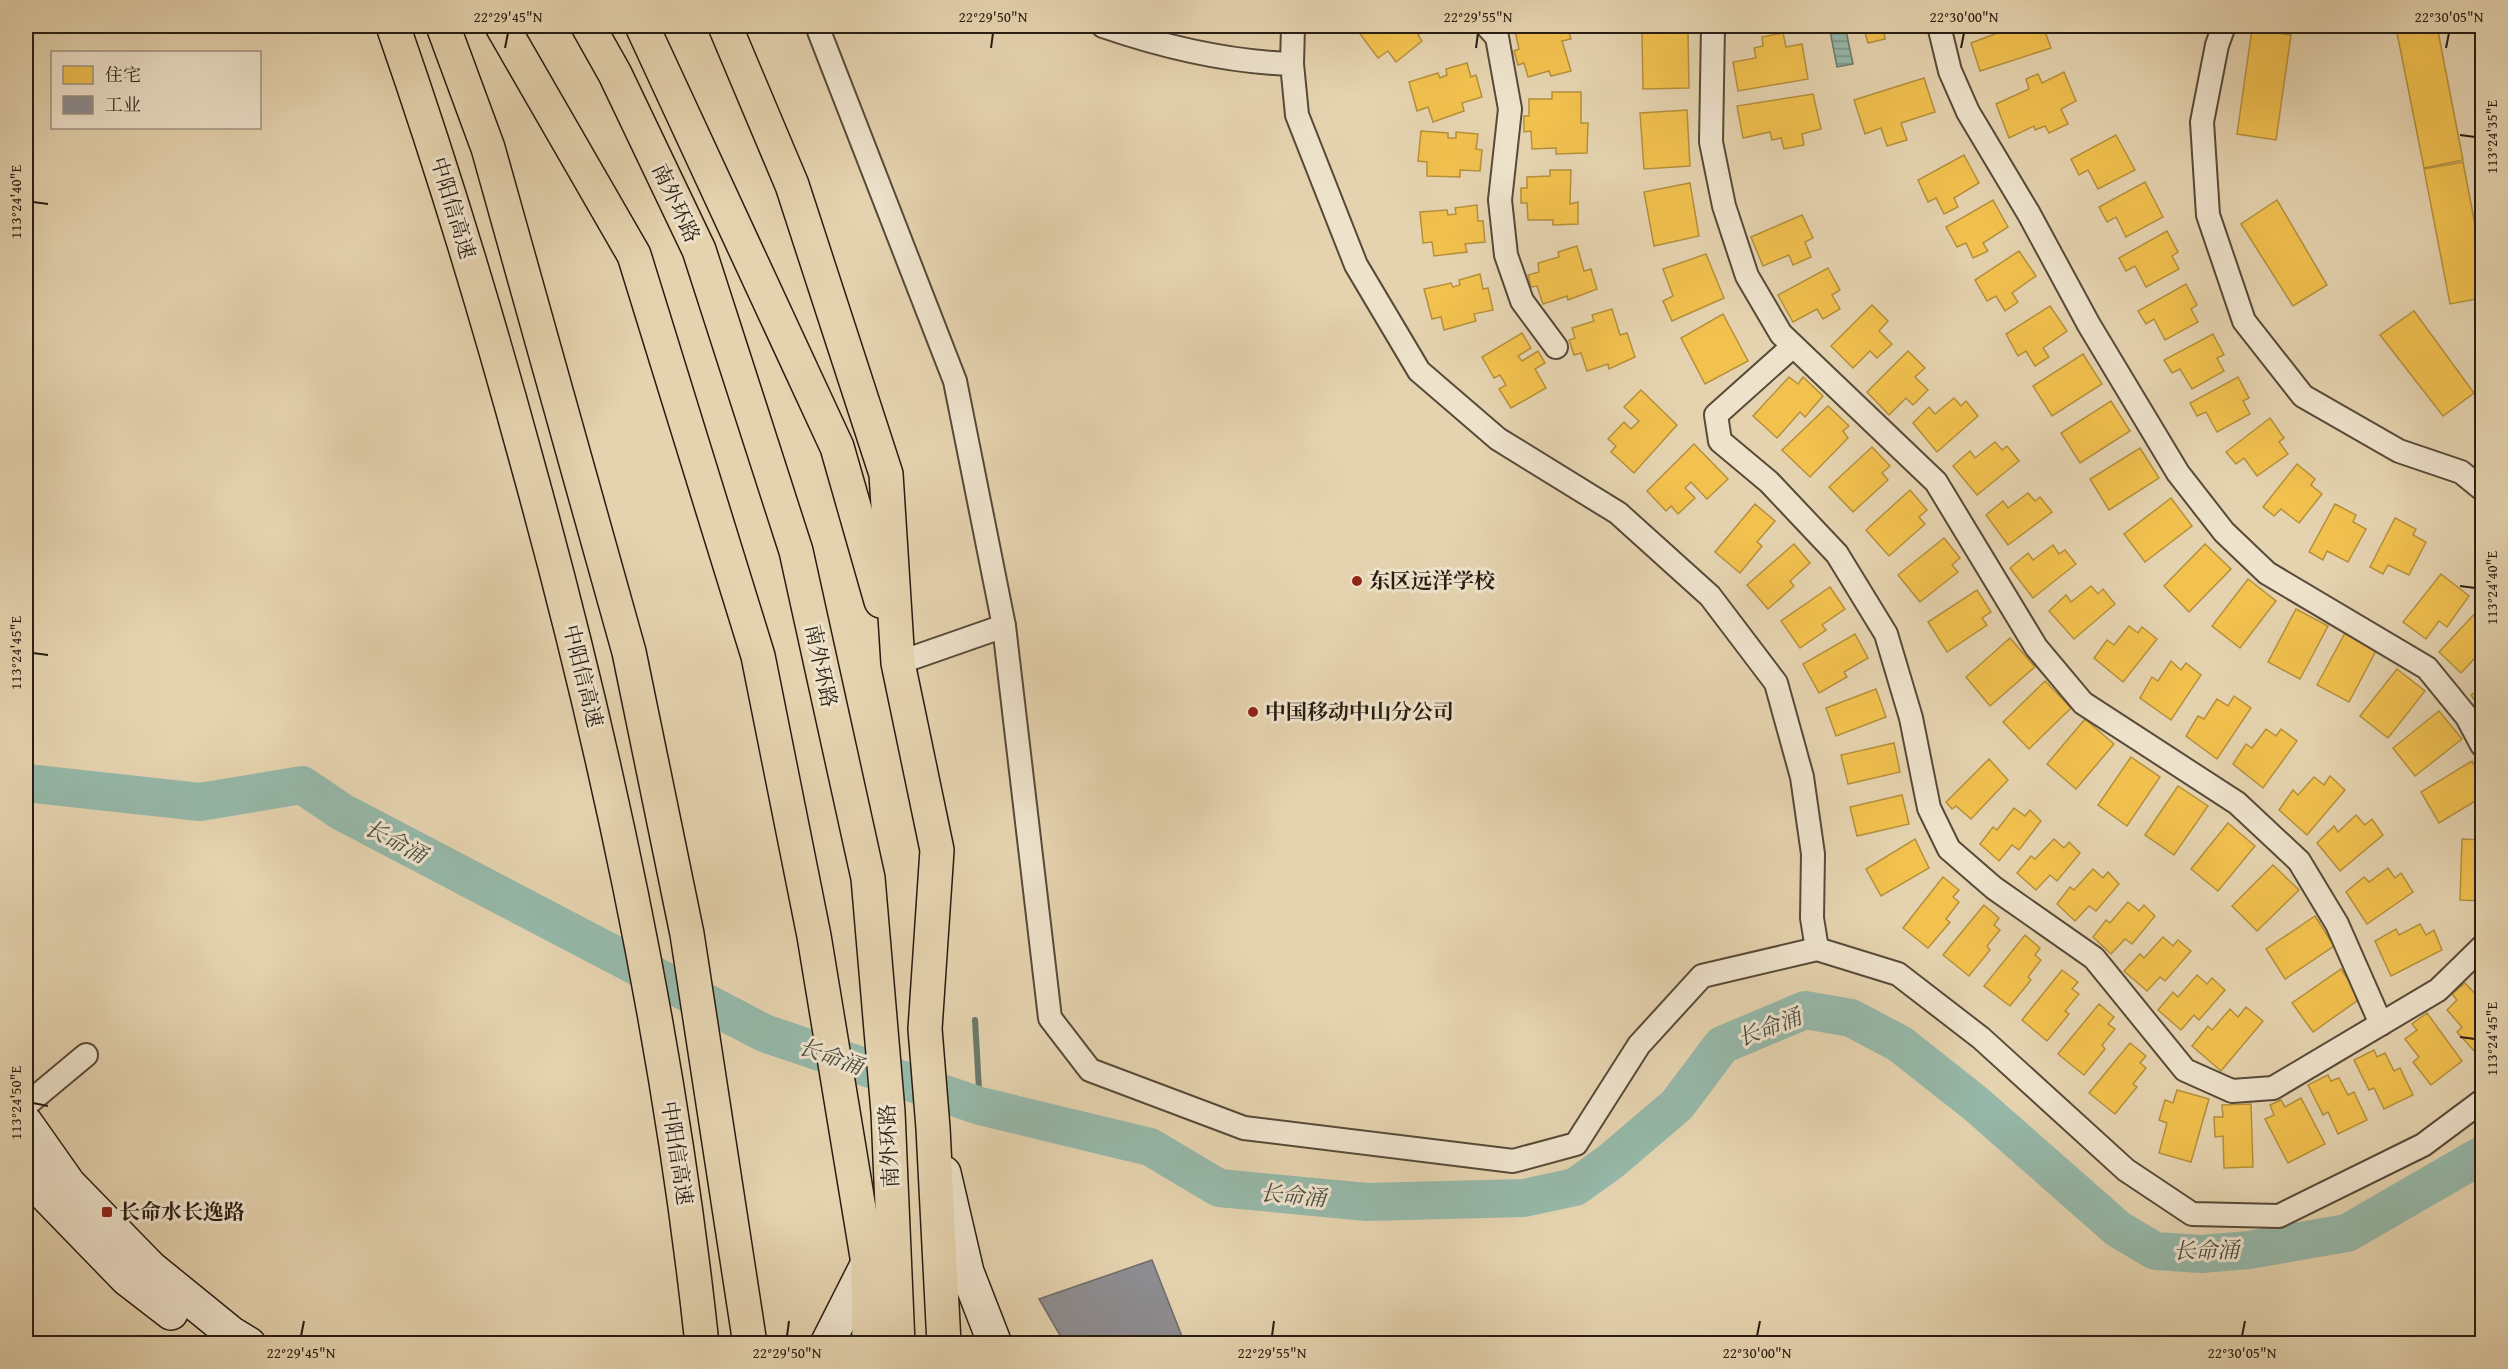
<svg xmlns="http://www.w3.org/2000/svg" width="2508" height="1369" font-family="'Gentium Book Plus','Noto Serif SC',serif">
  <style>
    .water { fill: url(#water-rules); stroke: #6a7a6c; stroke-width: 1.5 }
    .homes { fill: #f2c14e; stroke: #b5903c; stroke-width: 1.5 }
    .industry { fill: #8d8d92; stroke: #6f6b6b; stroke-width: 1.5 }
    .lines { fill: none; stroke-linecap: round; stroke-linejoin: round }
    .stream { stroke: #6a7a6c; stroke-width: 6 }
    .river { stroke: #96b8a9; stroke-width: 38 }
    .street-casing { stroke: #574a38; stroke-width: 26 }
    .secondary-casing { stroke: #281d11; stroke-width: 36 }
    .highway-casing { stroke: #281d11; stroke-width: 36 }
    .street { stroke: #eee2cb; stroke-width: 22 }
    .secondary { stroke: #eee2cb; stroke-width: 33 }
    .highway { stroke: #e5d3af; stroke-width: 33 }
    .ticks { fill: none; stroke: #281d11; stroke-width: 2 }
    .poi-dot { fill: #8f2418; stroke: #eee2cb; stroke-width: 2 }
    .labels { text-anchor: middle; stroke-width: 6; stroke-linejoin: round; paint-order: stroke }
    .street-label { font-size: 21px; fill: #281d11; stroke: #eee2cb }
    .poi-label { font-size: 21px; font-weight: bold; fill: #281d11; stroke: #eee2cb; text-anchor: start }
    .water-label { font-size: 22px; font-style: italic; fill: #494c3f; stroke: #eee2cb }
    .neatline { fill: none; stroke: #281d11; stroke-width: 2 }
    .ticks-label { font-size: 15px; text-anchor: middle; fill: #281d11 }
  </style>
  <defs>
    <pattern id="water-rules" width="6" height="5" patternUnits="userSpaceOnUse" patternTransform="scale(1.5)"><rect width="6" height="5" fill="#96b8a9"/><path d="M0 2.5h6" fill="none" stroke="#7a9588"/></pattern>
  </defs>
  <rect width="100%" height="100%" fill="#e5d3af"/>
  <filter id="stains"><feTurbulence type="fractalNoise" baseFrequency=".00333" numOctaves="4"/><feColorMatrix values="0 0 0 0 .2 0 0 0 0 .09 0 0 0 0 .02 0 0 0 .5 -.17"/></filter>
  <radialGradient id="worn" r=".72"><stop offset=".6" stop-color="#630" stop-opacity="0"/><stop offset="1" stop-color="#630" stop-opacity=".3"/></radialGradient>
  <polygon class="water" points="1829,26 1845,26 1853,64 1837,67"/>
  <g class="homes">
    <polygon points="1371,26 1431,26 1418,35 1422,41 1396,62 1388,51 1378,58 1360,34"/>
    <polygon points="1538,26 1567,26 1571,39 1562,41 1571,71 1551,76 1549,71 1528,77 1524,63 1518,65 1514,51 1519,49 1515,31"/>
    <polygon points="1849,26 1883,26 1885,39 1868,43 1863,26 1850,29"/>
    <polygon points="1992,26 2043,26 2051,48 1980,71 1971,43 1995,34"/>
    <polygon points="2437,26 2463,160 2424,168 2397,33"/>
    <polygon points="2252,29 2291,35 2276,140 2237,134"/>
    <polygon points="1688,32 1689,88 1643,89 1642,33"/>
    <polygon points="1783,33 1786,47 1802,44 1808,79 1738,91 1733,62 1756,58 1754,48 1763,46 1762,37"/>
    <polygon points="1467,63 1471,77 1476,75 1482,97 1462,103 1464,111 1433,122 1428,107 1417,111 1409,82 1438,73 1440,78 1447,75 1446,69"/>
    <polygon points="2064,72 2076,101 2061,109 2068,124 2049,133 2045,126 2035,130 2034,126 2009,138 1996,104 2029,89 2026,79 2038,74 2042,83"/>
    <polygon points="1924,78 1935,112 1901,123 1907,140 1887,146 1881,128 1865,134 1854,100"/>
    <polygon points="1552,92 1581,92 1581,123 1588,123 1587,153 1556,154 1556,148 1532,149 1531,131 1524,132 1524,116 1529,116 1529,99 1552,99"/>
    <polygon points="1813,94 1821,129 1802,134 1804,145 1784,149 1781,138 1772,140 1770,132 1743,138 1737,106"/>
    <polygon points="1687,110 1690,166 1644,169 1640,113"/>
    <polygon points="1421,131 1448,133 1448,138 1456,138 1456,132 1478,134 1476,149 1482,150 1480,171 1460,170 1460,177 1427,176 1427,162 1418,161"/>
    <polygon points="2116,135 2135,170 2098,189 2088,170 2079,175 2071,159"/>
    <polygon points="1964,155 1979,183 1954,198 1958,207 1944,214 1936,198 1928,202 1918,180"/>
    <polygon points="2463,162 2482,261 2482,298 2450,304 2424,169"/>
    <polygon points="1550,170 1571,170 1570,204 1578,202 1578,224 1553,225 1553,220 1528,220 1527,203 1521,203 1521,188 1527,188 1527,177 1550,176"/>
    <polygon points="2145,182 2163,217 2126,237 2116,217 2107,222 2099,207"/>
    <polygon points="1690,183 1699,236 1654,246 1644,192"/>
    <polygon points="1993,200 2008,227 1983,243 1988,251 1973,258 1966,243 1957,247 1946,227"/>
    <polygon points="2277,200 2327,285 2293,306 2241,224"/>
    <polygon points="1477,205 1478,221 1483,221 1485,242 1465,244 1467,252 1434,256 1432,242 1423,243 1420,212 1447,210 1448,215 1456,214 1455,208"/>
    <polygon points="1802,215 1813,238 1805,242 1811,257 1793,265 1789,255 1763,266 1751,237"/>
    <polygon points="2167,231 2178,252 2172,256 2179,269 2146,287 2135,266 2126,271 2119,258"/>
    <polygon points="1577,246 1584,271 1591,269 1597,289 1568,300 1567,296 1543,304 1537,286 1531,287 1528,275 1539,272 1538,263 1559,257 1558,252"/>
    <polygon points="2019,251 2036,276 2012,293 2018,302 2005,311 1996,296 1987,301 1975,280"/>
    <polygon points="1706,254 1724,298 1672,321 1663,301 1673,296 1663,269"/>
    <polygon points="1828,268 1840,290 1832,295 1840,309 1823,319 1817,309 1793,322 1778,295"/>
    <polygon points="1480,274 1483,289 1488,288 1493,310 1474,314 1476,321 1444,330 1441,317 1432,319 1424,289 1451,283 1453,287 1460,285 1459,280"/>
    <polygon points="2186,284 2197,305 2191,309 2198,322 2165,340 2154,319 2146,324 2138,311"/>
    <polygon points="1872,305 1888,321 1879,331 1892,344 1877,358 1870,351 1853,368 1831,346"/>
    <polygon points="2050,306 2067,331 2043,348 2049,357 2035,366 2026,351 2018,356 2006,334"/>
    <polygon points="1612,309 1620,335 1627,333 1635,357 1609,369 1608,364 1587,371 1581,353 1574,355 1569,340 1575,338 1572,328 1594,321 1592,315"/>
    <polygon points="2414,311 2474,393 2443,416 2380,335"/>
    <polygon points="1723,314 1748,361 1705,384 1681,338"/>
    <polygon points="1522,333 1531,348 1518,356 1522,361 1538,351 1545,363 1535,369 1546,388 1511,408 1499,389 1506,385 1500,375 1494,378 1482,357"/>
    <polygon points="2213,334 2224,355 2217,358 2224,371 2192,389 2180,369 2172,373 2164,360"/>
    <polygon points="1908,351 1925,368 1915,377 1928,390 1913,405 1906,398 1889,415 1867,392"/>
    <polygon points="2083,354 2102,384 2052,416 2033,386"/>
    <polygon points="1789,377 1798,384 1803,377 1823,396 1805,417 1800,412 1777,438 1753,416"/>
    <polygon points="2238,377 2249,398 2243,401 2250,414 2217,432 2206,412 2197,416 2190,403"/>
    <polygon points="1641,390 1677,425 1634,473 1611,452 1616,446 1608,439 1624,422 1631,429 1639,421 1624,407"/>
    <polygon points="1954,398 1961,406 1966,401 1978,416 1937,452 1913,423 1929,407 1935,414"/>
    <polygon points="2111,401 2130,431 2080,463 2061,433"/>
    <polygon points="1828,406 1849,426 1843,431 1848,438 1810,477 1782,450"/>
    <polygon points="2270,418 2284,438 2279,442 2288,454 2257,476 2244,458 2236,464 2226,452"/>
    <polygon points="1995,442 2002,450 2007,446 2019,461 1977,495 1953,466 1970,451 1975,458"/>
    <polygon points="1694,444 1728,479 1707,499 1691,482 1685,488 1695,498 1678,514 1671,506 1666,511 1647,491"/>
    <polygon points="1872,447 1890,466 1882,473 1888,480 1853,512 1829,487"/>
    <polygon points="2140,448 2159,478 2109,510 2090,479"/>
    <polygon points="2297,464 2315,479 2311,485 2322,494 2299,523 2281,509 2274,516 2263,507"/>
    <polygon points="1910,490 1927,510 1919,517 1925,524 1889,556 1866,530"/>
    <polygon points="2028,493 2035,501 2040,497 2052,512 2008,545 1986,515 2003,501 2008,508"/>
    <polygon points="2171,498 2192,526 2145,562 2124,534"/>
    <polygon points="1755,504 1775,521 1757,542 1762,546 1740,573 1715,552"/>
    <polygon points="2335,504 2356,515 2353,522 2366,529 2348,562 2327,551 2323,560 2309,552"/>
    <polygon points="2395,518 2416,529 2413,535 2426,542 2409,575 2388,565 2383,574 2370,567"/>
    <polygon points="1944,538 1960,558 1952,565 1958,572 1920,602 1898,575"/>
    <polygon points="1794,544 1810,563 1790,581 1794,586 1768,609 1747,585"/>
    <polygon points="2205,544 2231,569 2189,612 2164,586"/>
    <polygon points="2053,545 2059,554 2065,550 2076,564 2033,598 2010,568 2028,553 2033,560"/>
    <polygon points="2441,574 2469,596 2447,627 2439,621 2426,639 2403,622"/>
    <polygon points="2248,579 2276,601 2240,648 2212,626"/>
    <polygon points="2091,586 2098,594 2103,589 2115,604 2074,639 2049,611 2066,595 2071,602"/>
    <polygon points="1830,587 1845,609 1822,625 1826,630 1800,648 1781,621"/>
    <polygon points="1977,590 1991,612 1982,618 1987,625 1947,652 1928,622"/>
    <polygon points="2480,608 2482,611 2482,662 2477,656 2461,673 2439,652"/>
    <polygon points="2296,609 2328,626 2300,679 2268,662"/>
    <polygon points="2129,626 2138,633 2142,627 2157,639 2123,682 2094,658 2107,640 2114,645"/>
    <polygon points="2345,633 2377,649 2349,702 2317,685"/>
    <polygon points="1855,634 1868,658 1844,672 1847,677 1819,693 1803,664"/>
    <polygon points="2010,638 2035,667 1990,706 1966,677"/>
    <polygon points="2171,661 2181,670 2186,663 2201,675 2171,720 2140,698 2152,677 2158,681"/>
    <polygon points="2397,669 2425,691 2388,738 2360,716"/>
    <polygon points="2045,681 2071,708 2029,749 2003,722"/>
    <polygon points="2482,688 2482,712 2471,695"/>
    <polygon points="1876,689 1886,717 1836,736 1826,708"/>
    <polygon points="2234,696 2251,708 2217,759 2186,736 2198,716 2204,719 2217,699 2228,706"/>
    <polygon points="2439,711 2462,739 2415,776 2393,748"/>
    <polygon points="2085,719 2114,744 2076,789 2047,764"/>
    <polygon points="2266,729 2276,736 2281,729 2297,741 2263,788 2233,764 2246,744 2252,748"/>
    <polygon points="1894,743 1900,772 1848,784 1841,755"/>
    <polygon points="2131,757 2160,777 2127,826 2098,805"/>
    <polygon points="1989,759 2008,780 1971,819 1956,806 1952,809 1946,802"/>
    <polygon points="2472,761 2482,780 2482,797 2439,823 2421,792"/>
    <polygon points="2330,776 2345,790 2307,835 2279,810 2293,790 2298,795 2314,777 2324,785"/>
    <polygon points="2178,786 2208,806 2174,855 2145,835"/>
    <polygon points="1902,795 1909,824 1857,836 1850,807"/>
    <polygon points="2014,808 2025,816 2030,810 2041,821 2019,850 2012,845 1999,861 1980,844 1993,827 1997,830"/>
    <polygon points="2356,815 2365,825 2372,819 2383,835 2340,871 2317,843 2334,826 2338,832"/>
    <polygon points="2228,823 2255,846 2218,891 2191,869"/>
    <polygon points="1915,839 1929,868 1881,896 1866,869"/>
    <polygon points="2054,839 2064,848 2069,842 2080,853 2057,881 2050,875 2036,890 2017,873 2031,856 2035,859"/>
    <polygon points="2462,839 2482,840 2482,901 2460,900"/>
    <polygon points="2273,865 2299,890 2257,931 2232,906"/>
    <polygon points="2388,868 2395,878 2401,873 2413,892 2367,924 2346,892 2364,877 2369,882"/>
    <polygon points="2093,869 2103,878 2108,872 2119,884 2096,911 2089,906 2075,921 2057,904 2070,887 2074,890"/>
    <polygon points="1943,877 1959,890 1953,897 1959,902 1946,919 1950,922 1928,948 1903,928"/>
    <polygon points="2128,902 2139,911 2144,905 2155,916 2132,944 2125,939 2111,954 2093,937 2106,920 2110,923"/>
    <polygon points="1984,905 1999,918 1994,925 2000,930 1987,946 1990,950 1969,976 1943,955"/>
    <polygon points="2315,916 2334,946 2285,979 2266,949"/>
    <polygon points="2420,924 2426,935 2434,930 2442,950 2391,976 2375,941 2396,929 2399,935"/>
    <polygon points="2025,935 2040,948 2035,955 2041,960 2028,977 2031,980 2010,1006 1984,986"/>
    <polygon points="2163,937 2173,946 2178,940 2191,951 2165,981 2160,977 2147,991 2124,971 2140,954 2144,958"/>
    <polygon points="2341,969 2361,998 2313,1032 2292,1003"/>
    <polygon points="2062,970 2078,982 2072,989 2079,994 2065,1011 2069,1014 2047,1041 2022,1020"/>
    <polygon points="2197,975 2207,984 2212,978 2225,990 2199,1020 2194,1015 2181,1030 2158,1010 2173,992 2178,997"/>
    <polygon points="2465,983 2482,1001 2482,1047 2476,1053 2457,1032 2462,1027 2447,1010 2457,1000 2452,994"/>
    <polygon points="2099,1004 2114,1017 2108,1024 2115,1029 2102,1045 2105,1049 2084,1075 2058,1054"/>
    <polygon points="2246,1007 2263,1021 2221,1071 2192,1046 2208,1026 2212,1030 2230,1009 2238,1017"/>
    <polygon points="2427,1013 2462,1061 2431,1085 2413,1062 2419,1057 2405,1039 2417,1030 2412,1024"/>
    <polygon points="2130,1043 2146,1056 2140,1063 2146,1068 2133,1084 2137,1087 2115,1114 2089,1093"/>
    <polygon points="2374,1050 2377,1057 2385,1053 2394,1071 2400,1068 2413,1095 2384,1109 2374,1088 2369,1090 2354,1060"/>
    <polygon points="2328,1075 2331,1081 2339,1078 2348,1095 2354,1092 2367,1120 2338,1134 2328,1112 2323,1115 2308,1085"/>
    <polygon points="2177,1090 2209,1099 2191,1162 2159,1153 2167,1123 2159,1120 2165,1100 2173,1103"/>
    <polygon points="2301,1098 2325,1144 2288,1163 2265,1119 2274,1115 2270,1105 2281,1100 2285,1107"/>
    <polygon points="2251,1104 2253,1167 2224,1168 2223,1136 2215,1137 2214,1117 2223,1117 2222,1105"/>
  </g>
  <polygon class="industry" points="1152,1260 1185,1344 1065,1344 1039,1299"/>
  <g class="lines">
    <polyline class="stream" points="975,1020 980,1106"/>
    <polyline class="river" points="26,783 200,802 302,785 342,812 764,1033 980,1106 1150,1147 1219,1188 1367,1202 1524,1198 1575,1187 1610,1162 1677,1105 1722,1045 1805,1010 1851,1018 1900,1044 1976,1104 2118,1229 2155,1251 2201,1254 2249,1250 2347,1233 2482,1155"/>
    <defs>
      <g id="street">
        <polyline points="817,26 955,381 1004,626"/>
        <path d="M1103,26c61,21 124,36 189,38l5,51 59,150 63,106 79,68 120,74 92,83 66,87 26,94 11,77 -1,64 5,31"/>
        <polyline points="1487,26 1497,37 1510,109 1500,200 1506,255 1522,301 1556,347"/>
        <polyline points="1713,26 1711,142 1724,206 1747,276 1781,334 1936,482 2036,647 2083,703 2237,803 2299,861 2337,924 2381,1024"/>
        <polyline points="1939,26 1950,71 1968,112 2029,214 2089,325 2178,473 2224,532 2267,573 2427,668 2467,717 2482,745"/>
        <polyline points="2224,26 2217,45 2202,122 2208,215 2244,321 2303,396 2399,451 2461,472 2482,489"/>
        <polyline points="1292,64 1293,26"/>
        <polyline points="1793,346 1716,415 1720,441 1769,482 1837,554 1886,634 1911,718 1929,808 1949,849 1994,888 2094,958 2185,1070 2232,1091 2273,1088 2438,990 2482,947"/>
        <polyline points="898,663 1004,626 1050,1018 1090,1070 1244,1128 1513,1161 1576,1144 1639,1045 1702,976 1817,949 1898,974 1981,1038 2126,1170 2192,1214 2279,1216 2423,1145 2482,1101"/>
        <polyline points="26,1105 86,1055"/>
      </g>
      <g id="secondary">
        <polyline points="26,1123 69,1184 151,1268 231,1333 249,1344"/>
        <polyline points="26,1170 31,1180 127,1279 171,1313"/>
        <polyline points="944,1173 967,1272 995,1344"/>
        <polyline points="827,1344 868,1263"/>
      </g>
      <g id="highway">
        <path d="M393,26c50,143 94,289 134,436 80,289 143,583 175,882"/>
        <polyline points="443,26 488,148 629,652 687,934 750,1344"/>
        <polyline points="502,26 634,255 758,656 814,936 868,1263 869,1344"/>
        <polyline points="588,26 615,74 699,250 796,551 868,878 888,1112 898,1344"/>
        <polyline points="642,26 837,447 881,601"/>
        <polyline points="725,26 792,185 886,474 898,663 937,850 925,1029 933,1128 944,1344"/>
      </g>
    </defs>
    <use href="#street" class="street-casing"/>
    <use href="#secondary" class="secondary-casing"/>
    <use href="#highway" class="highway-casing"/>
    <use href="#street" class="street"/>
    <use href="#secondary" class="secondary"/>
    <use href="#highway" class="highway"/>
  </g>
  <path class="ticks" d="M505,48l3,-15M991,48l2,-15M1476,48l2,-15M1961,48l3,-15M2446,48l3,-15M2460,135l15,2M33,202l15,2M2460,586l15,2M33,653l15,2M2460,1037l15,2M33,1103l15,3M301,1336l3,-15M787,1336l2,-15M1272,1336l2,-15M1757,1336l3,-15M2242,1336l3,-15"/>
  <g class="poi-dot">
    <circle cx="1357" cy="581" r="6"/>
    <circle cx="1253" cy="712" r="6"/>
    <rect x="101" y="1206" width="12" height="12" rx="3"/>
  </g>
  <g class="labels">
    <g class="street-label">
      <text transform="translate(676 203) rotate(65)" y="7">南外环路</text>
      <text transform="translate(453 208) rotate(73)" y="7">中阳信高速</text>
      <text transform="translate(821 666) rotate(78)" y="7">南外环路</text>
      <text transform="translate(583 676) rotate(76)" y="7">中阳信高速</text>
      <text transform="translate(889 1146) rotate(-93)" y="7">南外环路</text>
      <text transform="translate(677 1153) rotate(81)" y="7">中阳信高速</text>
    </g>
    <g class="poi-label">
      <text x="1369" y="588">东区远洋学校</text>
      <text x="1265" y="719">中国移动中山分公司</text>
      <text x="119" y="1219">长命水长逸路</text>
    </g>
    <g class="water-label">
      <text transform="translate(396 841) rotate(28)" y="8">长命涌</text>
      <text transform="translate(1769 1027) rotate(-21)" y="8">长命涌</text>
      <text transform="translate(831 1056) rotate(19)" y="8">长命涌</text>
      <text transform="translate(1293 1195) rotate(5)" y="8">长命涌</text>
      <text transform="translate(2206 1250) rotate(-1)" y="8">长命涌</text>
    </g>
  </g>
  <rect width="2508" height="1369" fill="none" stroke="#e5d3af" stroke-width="66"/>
  <rect x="51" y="51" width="210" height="78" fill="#eee2cb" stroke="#9f9381" stroke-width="1.5"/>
  <rect x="63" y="66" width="30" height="18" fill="#f2c14e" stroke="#9f9381" stroke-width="1.5"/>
  <text x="105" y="81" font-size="18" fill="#281d11">住宅</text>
  <rect x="63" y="96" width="30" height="18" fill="#8d8d92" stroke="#9f9381" stroke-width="1.5"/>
  <text x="105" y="111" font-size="18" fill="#281d11">工业</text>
  <rect x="33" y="33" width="2442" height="1303" class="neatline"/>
  <g class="ticks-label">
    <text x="508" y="22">22°29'45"N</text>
    <text x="993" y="22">22°29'50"N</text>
    <text x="1478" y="22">22°29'55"N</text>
    <text x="1964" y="22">22°30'00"N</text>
    <text x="2449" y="22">22°30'05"N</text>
    <text transform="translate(2492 137) rotate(-90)" y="5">113°24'35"E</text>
    <text transform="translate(16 202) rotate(-90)" y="5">113°24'40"E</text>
    <text transform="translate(2492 588) rotate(-90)" y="5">113°24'40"E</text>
    <text transform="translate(16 653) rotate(-90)" y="5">113°24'45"E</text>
    <text transform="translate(2492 1039) rotate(-90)" y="5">113°24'45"E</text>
    <text transform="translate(16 1103) rotate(-90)" y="5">113°24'50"E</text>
    <text x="301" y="1358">22°29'45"N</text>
    <text x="787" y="1358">22°29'50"N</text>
    <text x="1272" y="1358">22°29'55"N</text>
    <text x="1757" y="1358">22°30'00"N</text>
    <text x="2242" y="1358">22°30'05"N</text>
  </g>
  <rect width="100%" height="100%" filter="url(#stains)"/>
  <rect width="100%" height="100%" fill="url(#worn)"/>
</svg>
